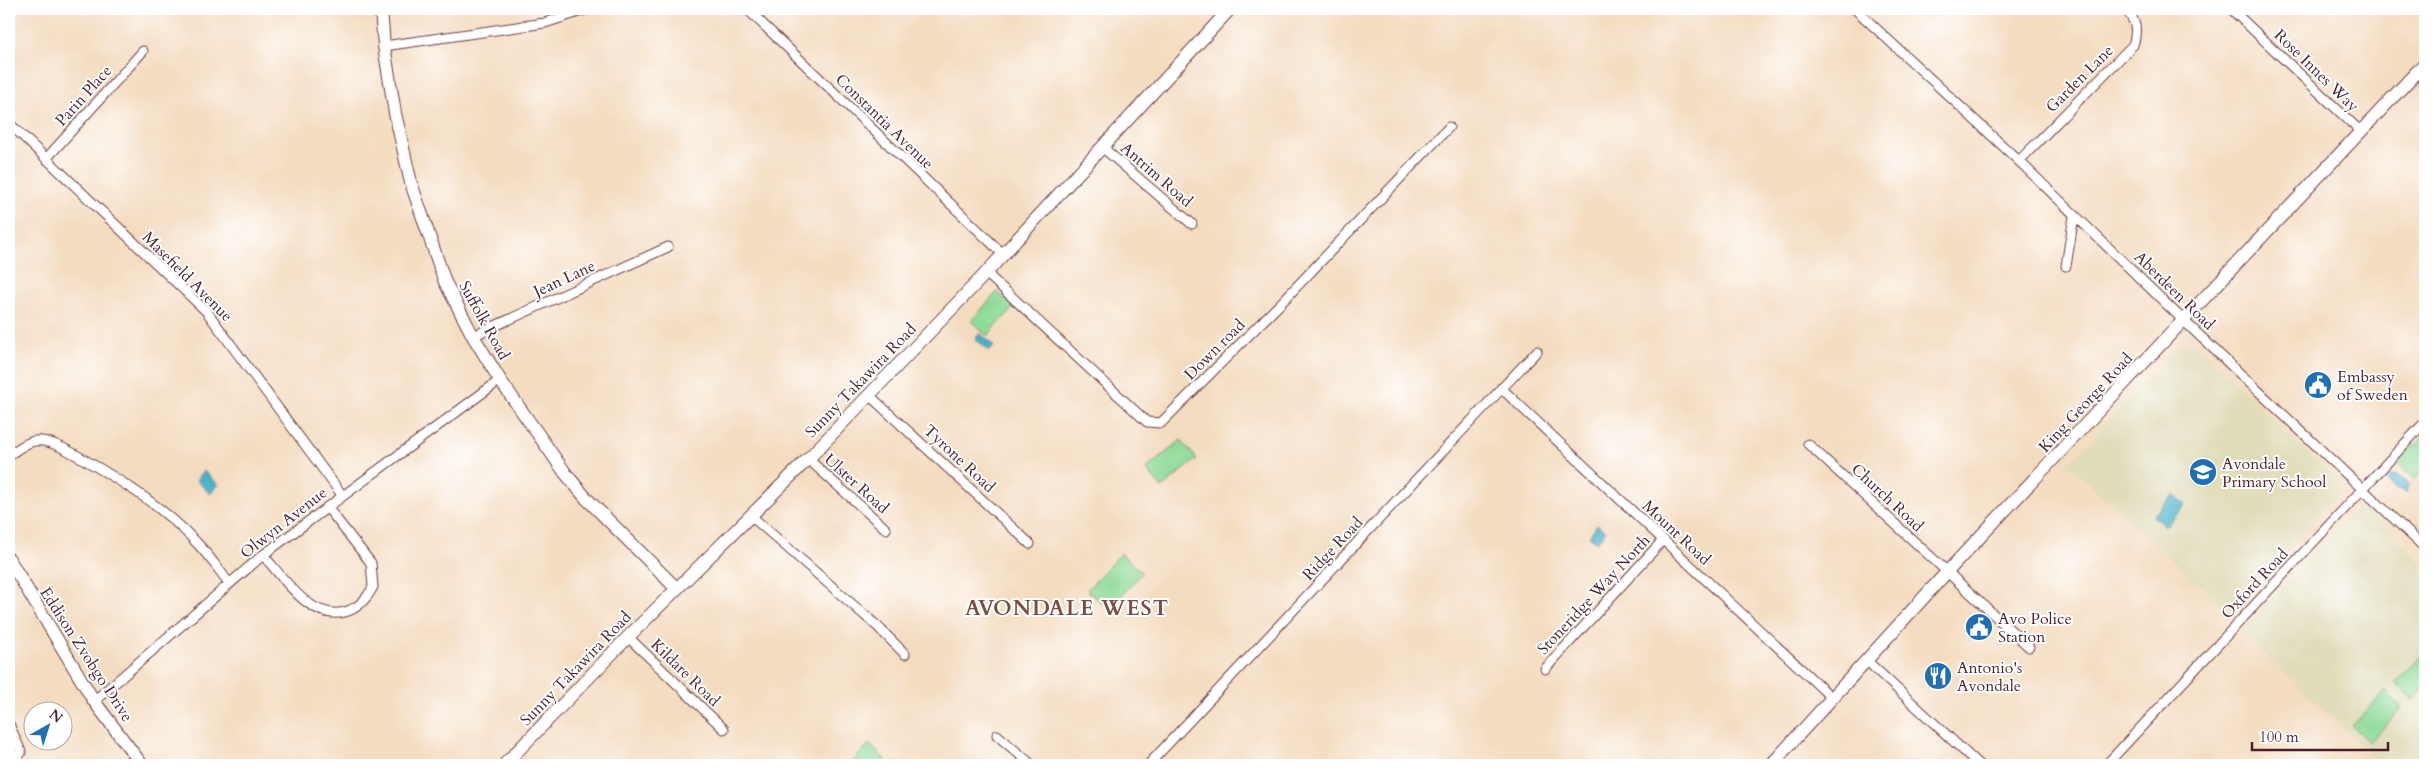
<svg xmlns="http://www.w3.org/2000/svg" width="2434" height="774" font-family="Cardo,serif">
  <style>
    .built { fill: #e1dcba }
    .green { fill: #8eda97; stroke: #6c7c61 }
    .water { fill: #49b0c8; stroke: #4a687a }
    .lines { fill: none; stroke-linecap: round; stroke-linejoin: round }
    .street-casing { stroke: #643b41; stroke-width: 11 }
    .secondary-casing { stroke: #643b41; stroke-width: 14 }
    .street { stroke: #fff; stroke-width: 9 }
    .secondary { stroke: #fff; stroke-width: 12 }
    .labels { text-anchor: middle; stroke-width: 4; stroke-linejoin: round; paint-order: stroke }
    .street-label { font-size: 16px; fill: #4a1f2b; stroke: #fff }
    .poi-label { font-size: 16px; fill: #4a1f2b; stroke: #fff; text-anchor: start }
    .district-label { font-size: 21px; font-weight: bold; letter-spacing: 1px; fill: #7b4e45; stroke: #fff }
  </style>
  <rect width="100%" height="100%" fill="#fff"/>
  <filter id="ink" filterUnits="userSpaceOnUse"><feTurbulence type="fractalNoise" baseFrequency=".02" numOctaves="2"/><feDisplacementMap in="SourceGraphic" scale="10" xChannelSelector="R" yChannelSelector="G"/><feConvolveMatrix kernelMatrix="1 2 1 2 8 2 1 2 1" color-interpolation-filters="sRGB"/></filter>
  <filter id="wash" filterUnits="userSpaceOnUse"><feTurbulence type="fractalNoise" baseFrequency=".0096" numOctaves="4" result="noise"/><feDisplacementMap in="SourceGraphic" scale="20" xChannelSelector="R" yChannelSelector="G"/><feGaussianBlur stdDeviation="1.12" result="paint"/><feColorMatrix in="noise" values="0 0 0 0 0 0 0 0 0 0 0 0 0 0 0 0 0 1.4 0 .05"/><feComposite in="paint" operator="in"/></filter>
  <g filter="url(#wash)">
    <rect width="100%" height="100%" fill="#f4dcc0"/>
    <g class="built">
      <polygon points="2192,342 2337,480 2338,491 2238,605 2223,606 2068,464 2175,348"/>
      <polygon points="2360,503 2425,566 2425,765 2383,765 2241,632"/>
    </g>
    <g class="green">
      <polygon points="997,292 1014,307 987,336 971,321"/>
      <polygon points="2423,437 2425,439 2425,467 2414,480 2397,464"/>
      <polygon points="1181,440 1197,459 1162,488 1146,469"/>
      <polygon points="1121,553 1142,573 1109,609 1087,590"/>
      <polygon points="2425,651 2425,687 2413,699 2396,683"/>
      <polygon points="2385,691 2402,708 2369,742 2352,726"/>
      <polygon points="869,744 886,760 881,765 850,765"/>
    </g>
    <g class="water">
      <polygon points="980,333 994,346 990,351 975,339"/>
      <polygon points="204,471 219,485 210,494 196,480"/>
      <polygon points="2395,475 2406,481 2409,486 2407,492 2396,489 2388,483 2387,479"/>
      <polygon points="2174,494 2186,505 2165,527 2153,516"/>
      <polygon points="1597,524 1606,531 1597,542 1589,536"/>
    </g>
  </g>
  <g filter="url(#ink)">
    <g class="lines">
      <defs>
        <g id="street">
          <polyline points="747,9 1003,254"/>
          <polyline points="1855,9 2019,161 2183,320 2425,548"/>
          <polyline points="2231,9 2360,131"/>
          <polyline points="384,46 545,23 588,9"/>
          <polyline points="9,123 207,312 342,495"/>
          <polyline points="1102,147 1192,224"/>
          <polyline points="46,159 143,51"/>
          <path d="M2019,161l114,-116c5,-15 3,-25 -8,-36"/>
          <polyline points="2066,266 2074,216"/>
          <polyline points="986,273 1147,422 1161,423 1282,302 1449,127"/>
          <polyline points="473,336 668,247"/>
          <polyline points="1501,388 1832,698"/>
          <polyline points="869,395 1030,544"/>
          <polyline points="1808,444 2029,647"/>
          <path d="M9,455c8,-5 17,-13 26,-14 16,-2 37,12 50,19 40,23 78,47 110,81 13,13 23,28 34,42"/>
          <polyline points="808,459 886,529"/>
          <polyline points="750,515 877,626 905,654"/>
          <path d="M263,555c21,23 49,69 85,56 11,-4 20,-14 25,-24l-2,-24 -44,-56"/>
          <polyline points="628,637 724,729"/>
          <polyline points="1866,660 1979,765"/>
          <polyline points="1545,669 1663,540"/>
          <polyline points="94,701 263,555 500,380"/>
          <polyline points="9,724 21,752 14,765"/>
          <polyline points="997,735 1032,765"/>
          <polyline points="1148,765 1537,351"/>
          <polyline points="2106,765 2425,422"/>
        </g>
        <g id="secondary">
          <polyline points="381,9 384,46 395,113 411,183 445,282 473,336 500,380 566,474 586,498 676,588"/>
          <polyline points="9,559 94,701 142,765"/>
          <polyline points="504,765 628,637 808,459 986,273 1230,9"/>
          <polyline points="1771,765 1947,572 2425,63"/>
        </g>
      </defs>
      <use href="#street" class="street-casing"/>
      <use href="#secondary" class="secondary-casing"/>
      <use href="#street" class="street"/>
      <use href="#secondary" class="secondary"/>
    </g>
  </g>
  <defs>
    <symbol id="civic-disc" viewBox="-11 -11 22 22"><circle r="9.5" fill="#1f6fb2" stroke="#fff"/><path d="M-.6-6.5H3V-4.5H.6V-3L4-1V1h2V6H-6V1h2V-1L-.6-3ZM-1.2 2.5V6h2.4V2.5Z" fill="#fff"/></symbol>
    <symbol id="school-disc" viewBox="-11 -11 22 22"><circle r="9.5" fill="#1f6fb2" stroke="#fff"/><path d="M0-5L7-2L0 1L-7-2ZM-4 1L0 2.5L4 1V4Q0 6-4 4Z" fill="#fff"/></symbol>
    <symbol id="restaurant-disc" viewBox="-11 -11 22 22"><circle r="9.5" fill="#1f6fb2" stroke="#fff"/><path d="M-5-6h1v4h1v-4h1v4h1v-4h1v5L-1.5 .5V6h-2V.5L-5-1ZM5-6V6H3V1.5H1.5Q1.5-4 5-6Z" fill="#fff"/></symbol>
  </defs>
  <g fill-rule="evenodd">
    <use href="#civic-disc" x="2302" y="369" width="32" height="32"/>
    <use href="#school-disc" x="2187" y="456" width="32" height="32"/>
    <use href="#civic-disc" x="1963" y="611" width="32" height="32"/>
    <use href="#restaurant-disc" x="1922" y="660" width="32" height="32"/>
  </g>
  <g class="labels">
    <g class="street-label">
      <text transform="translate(2317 70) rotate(44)" y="6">Rose Innes Way</text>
      <text transform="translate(2079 78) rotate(-45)" y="6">Garden Lane</text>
      <text transform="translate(83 95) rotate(-48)" y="6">Parin Place</text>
      <text transform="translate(885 121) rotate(44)" y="6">Constantia Avenue</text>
      <text transform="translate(1157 174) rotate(41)" y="6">Antrim Road</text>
      <text transform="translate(188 276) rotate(45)" y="6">Masefield Avenue</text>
      <text transform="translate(564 278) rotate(-25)" y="6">Jean Lane</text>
      <text transform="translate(2175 290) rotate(44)" y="6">Aberdeen Road</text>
      <text transform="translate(485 320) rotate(61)" y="6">Suffolk Road</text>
      <text transform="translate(1214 349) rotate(-45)" y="6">Down road</text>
      <text transform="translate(860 380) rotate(-46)" y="6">Sunny Takawira Road</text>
      <text transform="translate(2085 402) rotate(-47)" y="6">King George Road</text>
      <text transform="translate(960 458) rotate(43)" y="6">Tyrone Road</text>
      <text transform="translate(857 483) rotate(42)" y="6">Ulster Road</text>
      <text transform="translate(1888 497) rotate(43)" y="6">Church Road</text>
      <text transform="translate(283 522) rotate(-38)" y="6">Olwyn Avenue</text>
      <text transform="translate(1677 532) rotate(43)" y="6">Mount Road</text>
      <text transform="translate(1332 548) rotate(-47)" y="6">Ridge Road</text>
      <text transform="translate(2254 583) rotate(-47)" y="6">Oxford Road</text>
      <text transform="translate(1593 594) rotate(-47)" y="6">Stoneridge Way North</text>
      <text transform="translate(87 654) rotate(57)" y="6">Eddison Zvobgo Drive</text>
      <text transform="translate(575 668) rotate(-46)" y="6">Sunny Takawira Road</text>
      <text transform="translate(686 672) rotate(44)" y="6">Kildare Road</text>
    </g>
    <g class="poi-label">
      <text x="2337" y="382">Embassy<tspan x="2337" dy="18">of Sweden</tspan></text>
      <text x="2222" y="469">Avondale<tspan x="2222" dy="18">Primary School</tspan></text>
      <text x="1998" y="624">Avo Police<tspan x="1998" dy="18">Station</tspan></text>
      <text x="1957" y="673">Antonio's<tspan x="1957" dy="18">Avondale</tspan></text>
    </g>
    <g class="district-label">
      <text x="1067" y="615">AVONDALE WEST</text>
    </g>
  </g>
  <rect width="2434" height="774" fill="none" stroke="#fff" stroke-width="30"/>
  <g transform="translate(48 726) rotate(39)"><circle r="24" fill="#ffffff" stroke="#b7a5aa"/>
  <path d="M0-4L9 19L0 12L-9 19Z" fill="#1f6fb2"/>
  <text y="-8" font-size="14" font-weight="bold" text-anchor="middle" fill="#4a1f2b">N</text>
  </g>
  <path d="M2252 742v8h136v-8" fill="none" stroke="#4a1f2b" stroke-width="2.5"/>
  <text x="2259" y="742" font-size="15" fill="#4a1f2b" stroke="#ffffff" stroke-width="4" paint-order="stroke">100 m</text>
</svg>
